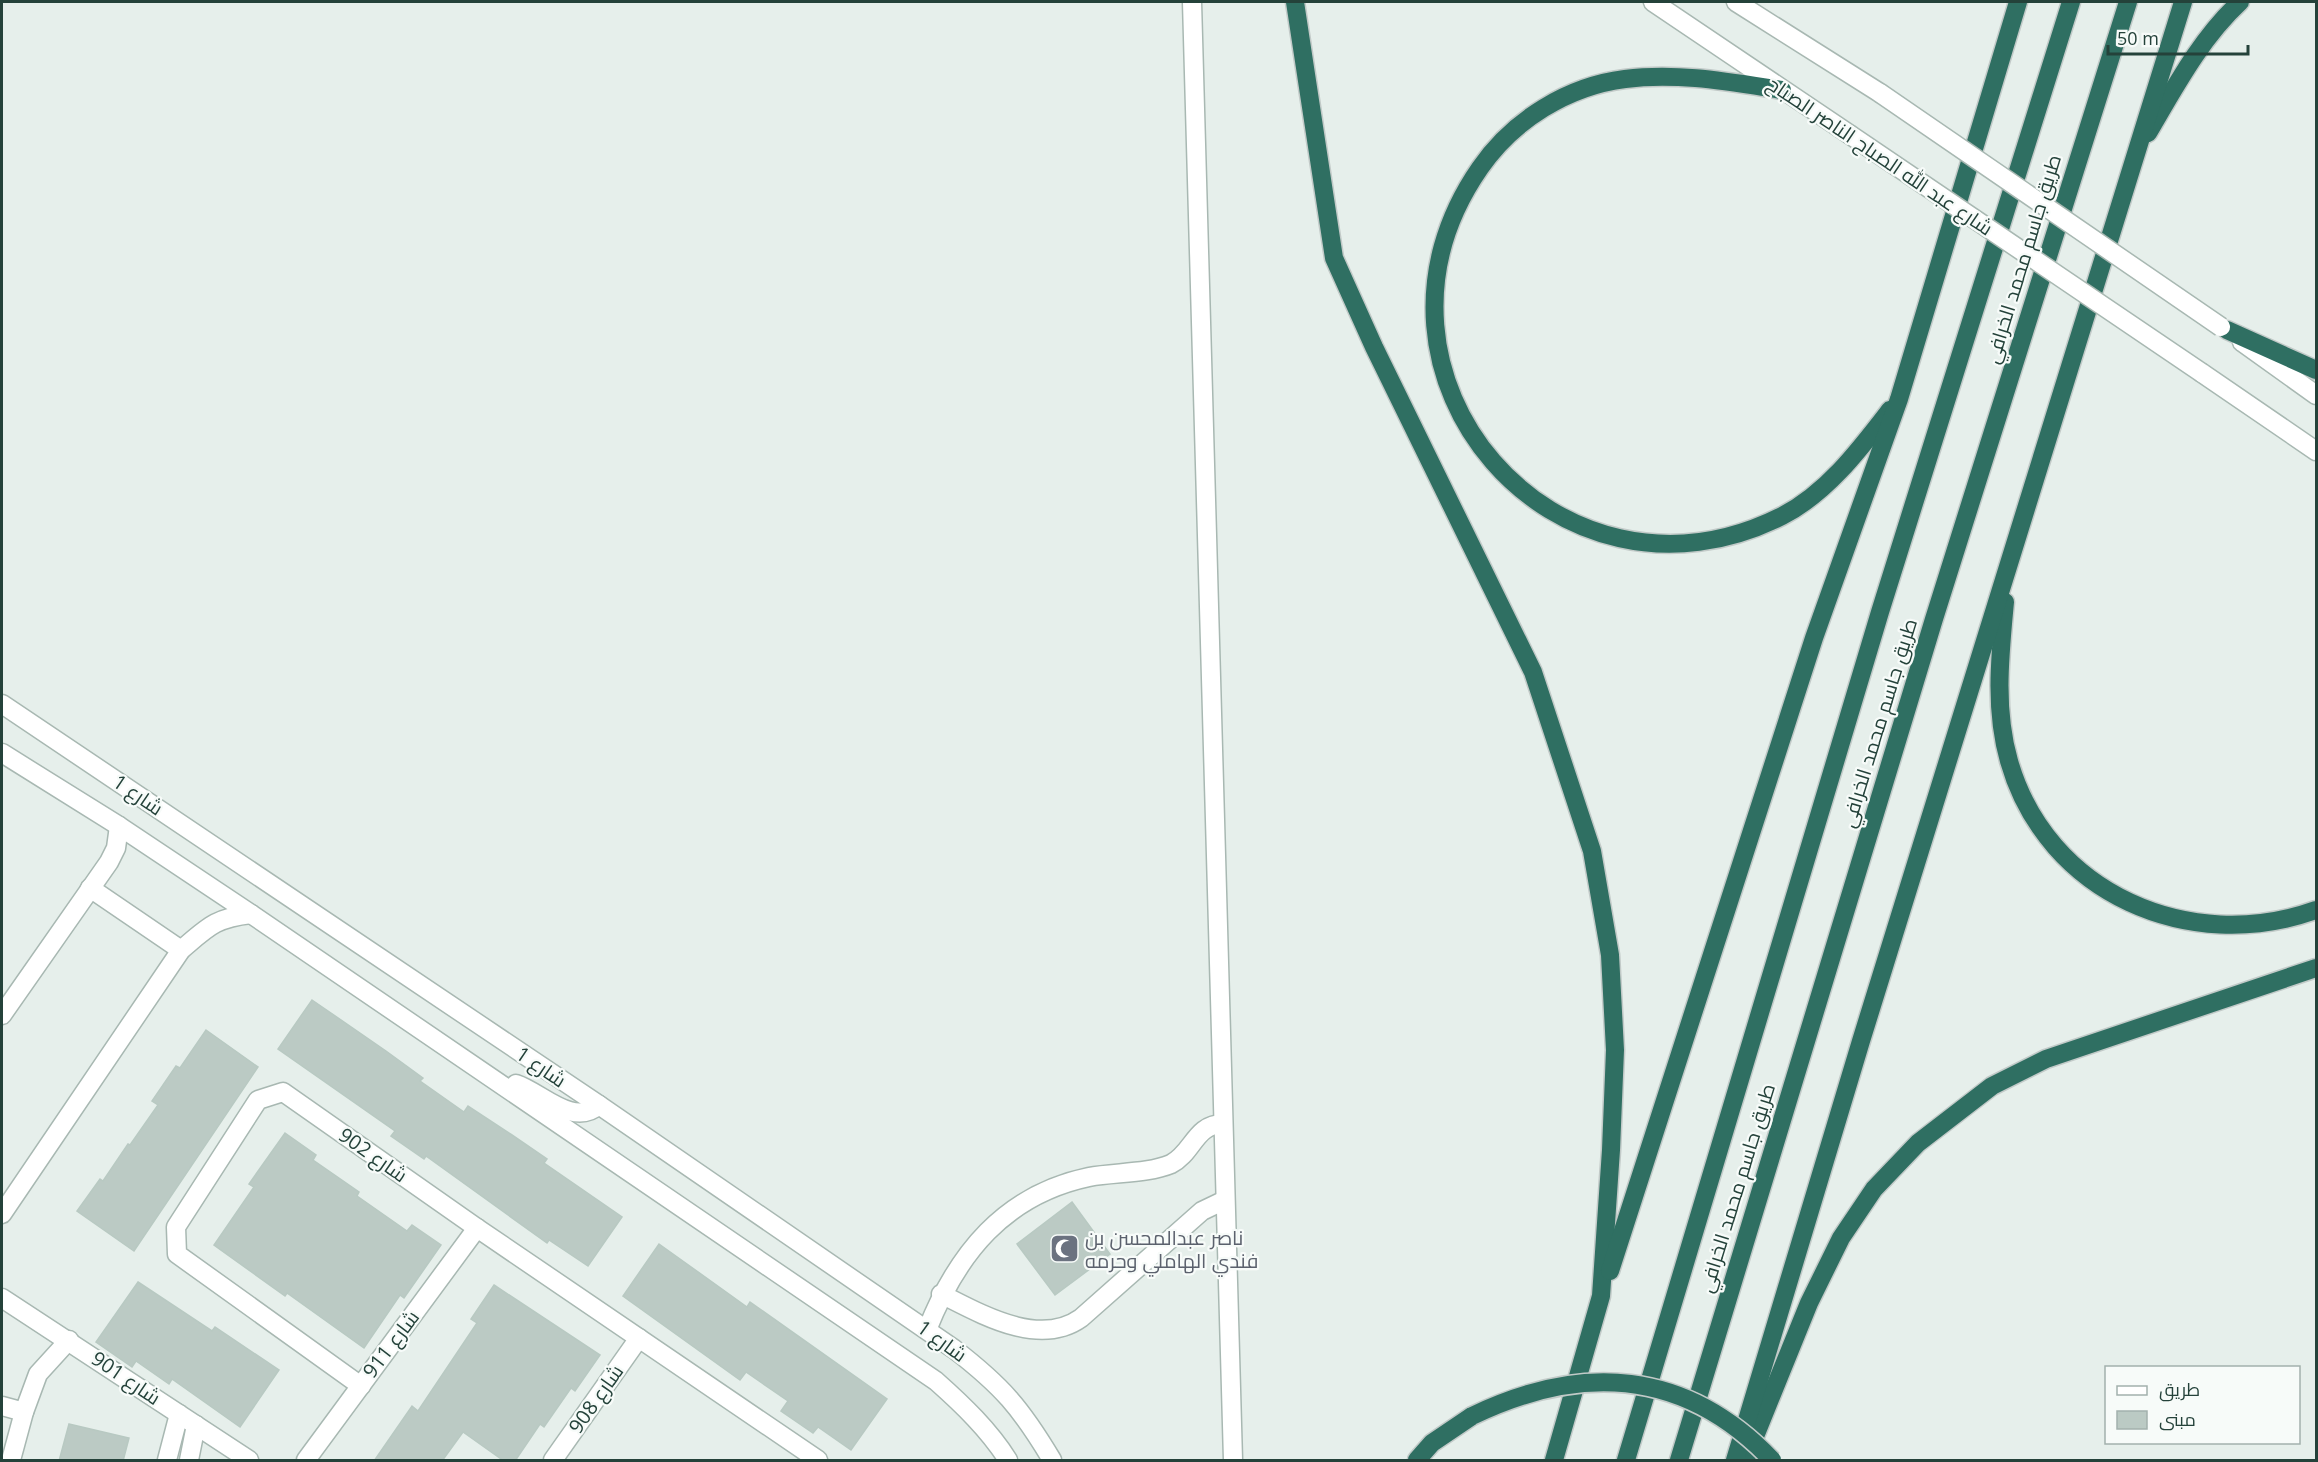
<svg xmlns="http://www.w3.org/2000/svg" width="2318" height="1462" font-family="'Open Sans',Cairo,sans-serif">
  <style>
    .building { fill: #bbcac4; stroke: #b8c9c2; stroke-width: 1.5 }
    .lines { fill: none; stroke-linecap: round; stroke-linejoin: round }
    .minor-casing { stroke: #a8b8b2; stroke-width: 21 }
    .highway-casing { stroke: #c2cac8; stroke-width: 21 }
    .minor { stroke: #fff; stroke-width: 18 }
    .highway { stroke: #2f6f62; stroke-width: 18 }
    .minor-bridge-casing { stroke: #a8b8b2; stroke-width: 21; stroke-linecap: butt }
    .highway-bridge-casing { stroke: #c2cac8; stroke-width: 21; stroke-linecap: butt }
    .minor-bridge { stroke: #fff; stroke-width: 18 }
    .highway-bridge { stroke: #2f6f62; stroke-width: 18 }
    .labels { text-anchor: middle; stroke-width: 4.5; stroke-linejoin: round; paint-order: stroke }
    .street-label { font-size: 20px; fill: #24423a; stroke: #f7fbf9 }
    .worship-label { font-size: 20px; fill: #5b616d; stroke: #f7fbf9; text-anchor: start }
  </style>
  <rect width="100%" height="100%" fill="#e6efeb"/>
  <g class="building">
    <polygon points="312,1000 386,1051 423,1078 420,1081 464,1112 468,1106 512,1135 547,1159 544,1163 622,1217 588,1266 549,1240 547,1243 426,1156 424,1159 391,1136 395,1131 278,1049"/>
    <polygon points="206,1030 258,1067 134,1251 77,1211 100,1179 103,1181 128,1144 130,1145 158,1105 152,1101 176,1066 180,1068"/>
    <polygon points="285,1133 316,1155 313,1160 359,1192 357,1196 407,1231 412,1225 441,1245 404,1298 400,1295 364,1348 287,1293 285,1296 214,1245 254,1187 249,1184"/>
    <polygon points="1072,1202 1110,1254 1055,1295 1017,1244"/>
    <polygon points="659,1244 747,1307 750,1302 887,1399 851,1450 818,1427 813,1433 781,1411 788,1401 746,1372 740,1380 623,1296"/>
    <polygon points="138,1282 212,1331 215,1327 279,1370 240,1427 172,1379 169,1384 136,1361 132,1367 96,1342"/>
    <polygon points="494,1285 600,1355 575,1391 571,1388 544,1427 540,1424 515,1461 504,1461 463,1432 442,1461 374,1461 412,1406 418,1411 477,1323 471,1319"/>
    <polygon points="69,1424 129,1438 123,1461 59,1461"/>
  </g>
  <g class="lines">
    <defs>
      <g id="minor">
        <polyline points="1192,2 1233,1460"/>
        <polyline points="1653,2 1849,134"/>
        <polyline points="1736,2 1880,93"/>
        <polyline points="2242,342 2316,395"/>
        <polyline points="2202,373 2316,451"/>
        <path d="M2,704l597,401 355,244c48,37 67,59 98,111"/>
        <path d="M2,753l117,73 132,88 685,467c27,24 53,49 72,79"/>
        <polyline points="90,888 181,950"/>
        <polyline points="2,1015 109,862 116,848 119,826"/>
        <path d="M516,1084c25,8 57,44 83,21"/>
        <path d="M2,1214l179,-264c27,-23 34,-32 70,-36"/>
        <path d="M941,1294c40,20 98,54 140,24l121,-107 23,-11"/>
        <polyline points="2,1298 249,1460"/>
        <path d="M927,1330c30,-76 77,-135 162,-153 26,-5 58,-3 82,-13 22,-11 24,-40 52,-40"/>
        <polyline points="361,1386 177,1254 176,1227 258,1100 283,1092 477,1228 818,1460"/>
        <polyline points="2,1406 24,1412"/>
        <polyline points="11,1460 24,1412 38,1374 69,1340"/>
        <polyline points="167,1460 179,1414"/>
        <polyline points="189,1460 196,1425"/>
        <polyline points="306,1460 477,1228"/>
        <polyline points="553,1460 639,1338"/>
      </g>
      <g id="highway">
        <polyline points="1295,2 1334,258 1374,347 1533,672 1592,851 1610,955 1615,1050 1611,1150 1601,1296 1554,1460"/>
        <path d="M1782,90c-52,-8 -105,-18 -157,-11 -57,7 -112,41 -145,89 -143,206 77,461 302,348 45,-23 78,-67 108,-106"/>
        <path d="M2148,133c27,-46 53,-95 92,-131"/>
        <polyline points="2227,330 2316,370"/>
        <path d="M2005,602c-5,53 -11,107 4,159 38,133 181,194 307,149"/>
        <polyline points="1610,1271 1814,638 1899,399 2018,2"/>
        <polyline points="1747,1456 1809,1303 1841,1238 1874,1189 1918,1143 1992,1086 2046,1059 2316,968"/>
        <polyline points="1417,1460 1432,1443 1472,1416"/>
        <polyline points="1626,1460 1880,612 2071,2"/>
        <polyline points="1679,1460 1934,619 2128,2"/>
        <polyline points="1735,1460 1861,1041 2183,2"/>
      </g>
    </defs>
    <use href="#minor" class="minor-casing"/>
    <use href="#highway" class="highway-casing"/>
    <use href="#minor" class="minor"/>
    <use href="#highway" class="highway"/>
    <defs>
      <g id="minor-bridge">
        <polyline points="1880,93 2221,327"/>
        <polyline points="1849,134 2202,373"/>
      </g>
      <path id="highway-bridge" d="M1472,1416c110,-53 213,-47 300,44"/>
    </defs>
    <use href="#minor-bridge" class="minor-bridge-casing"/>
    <use href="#highway-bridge" class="highway-bridge-casing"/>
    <use href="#minor-bridge" class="minor-bridge"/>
    <use href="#highway-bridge" class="highway-bridge"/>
  </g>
  <defs>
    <symbol id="mosque-square" viewBox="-11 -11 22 22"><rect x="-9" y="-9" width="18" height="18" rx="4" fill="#6b7280" stroke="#f7fbf9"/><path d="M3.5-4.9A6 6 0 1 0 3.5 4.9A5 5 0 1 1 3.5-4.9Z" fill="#fff"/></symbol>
  </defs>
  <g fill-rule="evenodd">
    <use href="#mosque-square" x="1048" y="1232" width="33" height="33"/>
  </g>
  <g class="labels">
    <g class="street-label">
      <text transform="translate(1880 156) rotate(34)" y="7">شارع عبد الله الصباح الناصر الصباح</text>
      <text transform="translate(2023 259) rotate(-73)" y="7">طريق جاسم محمد الخرافي</text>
      <text transform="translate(1879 723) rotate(-73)" y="7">طريق جاسم محمد الخرافي</text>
      <text transform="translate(138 795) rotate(34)" y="7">شارع 1</text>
      <text transform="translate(541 1067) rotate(34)" y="7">شارع 1</text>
      <text transform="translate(373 1155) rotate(35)" y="7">شارع 902</text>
      <text transform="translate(1737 1188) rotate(-73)" y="7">طريق جاسم محمد الخرافي</text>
      <text transform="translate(942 1341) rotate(36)" y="7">شارع 1</text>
      <text transform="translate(391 1344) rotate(-53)" y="7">شارع 911</text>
      <text transform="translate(126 1378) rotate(34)" y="7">شارع 901</text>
      <text transform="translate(596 1399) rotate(-55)" y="7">شارع 908</text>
    </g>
    <g class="worship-label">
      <text x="1085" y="1245">ناصر عبدالمحسن بن<tspan x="1085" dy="23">فندي الهاملي وحرمه</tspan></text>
    </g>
  </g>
  <rect width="2318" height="1462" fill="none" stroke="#24423a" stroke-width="6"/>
  <rect x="2105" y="1366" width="195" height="78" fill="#f7fbf9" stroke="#a3b1ad" stroke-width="1.5"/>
  <rect x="2117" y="1386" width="30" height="9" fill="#ffffff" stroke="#a3b1ad" stroke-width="1.5"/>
  <text x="2159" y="1396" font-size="18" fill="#24423a">طريق</text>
  <rect x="2117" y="1411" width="30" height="18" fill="#bbcac4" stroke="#a3b1ad" stroke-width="1.5"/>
  <text x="2159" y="1426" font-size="18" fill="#24423a">مبنى</text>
  <path d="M2108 45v9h140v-9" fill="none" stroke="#24423a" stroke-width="3"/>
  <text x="2117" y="45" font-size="18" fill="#24423a" stroke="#f7fbf9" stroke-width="4.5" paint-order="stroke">50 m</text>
</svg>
